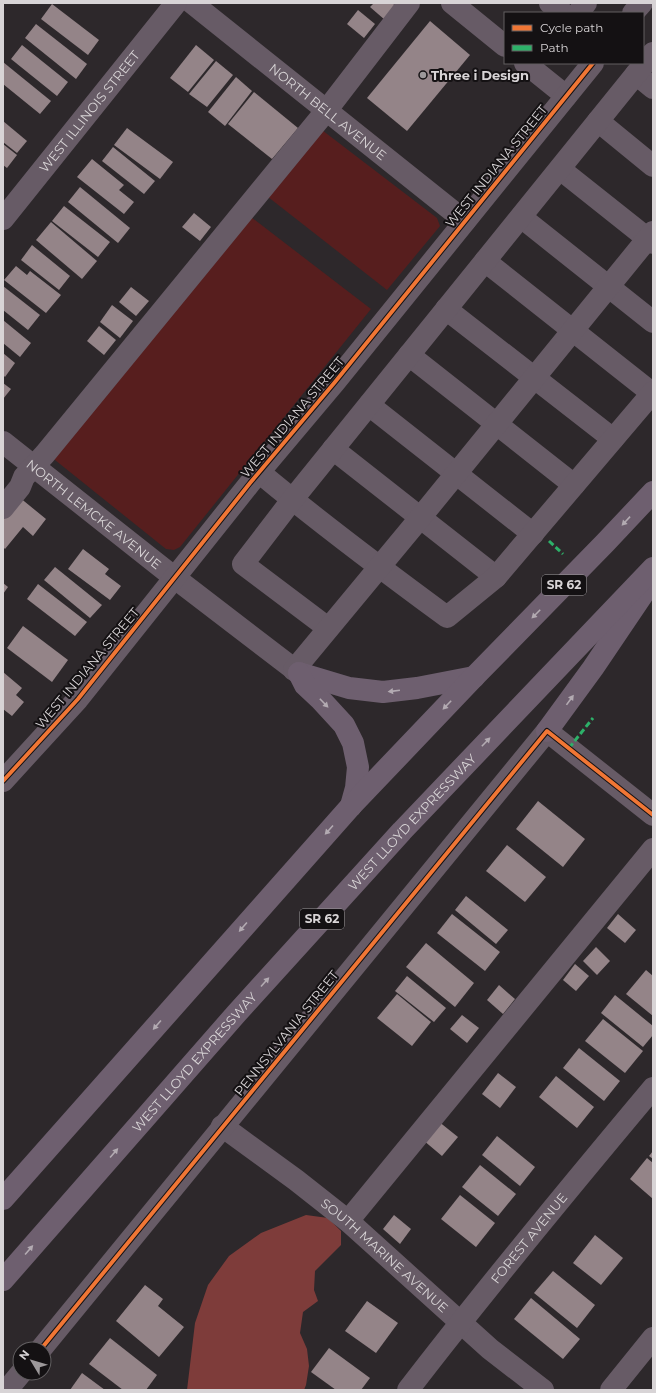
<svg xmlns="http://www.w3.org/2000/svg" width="656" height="1393" font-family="Montserrat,sans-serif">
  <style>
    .green { fill: #571e1e }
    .forest { fill: #7e3c3a }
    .building { fill: #948488 }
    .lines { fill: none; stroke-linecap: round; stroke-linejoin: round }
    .minor { stroke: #675b66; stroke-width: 22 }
    .highway { stroke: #6e5f6f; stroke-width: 22 }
    .quiet { stroke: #2db169; stroke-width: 3; stroke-dasharray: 6 3; stroke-linecap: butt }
    .cycleway-casing { stroke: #141113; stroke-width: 6 }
    .cycleway { stroke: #f07635; stroke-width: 4 }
    .oneway { fill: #b3abb2 }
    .poi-dot { fill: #9c989a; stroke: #141113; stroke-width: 1.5 }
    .labels { text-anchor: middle; stroke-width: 4; stroke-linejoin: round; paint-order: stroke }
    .shield { fill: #141113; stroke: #9d9a9c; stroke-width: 1 }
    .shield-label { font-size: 12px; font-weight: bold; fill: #d8d4d6 }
    .poi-label { font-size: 13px; font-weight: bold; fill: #d8d4d6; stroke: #141113; text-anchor: start }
    .street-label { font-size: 13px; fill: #d8d4d6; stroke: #141113 }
  </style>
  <rect width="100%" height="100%" fill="#2d282b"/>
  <g class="green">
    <polygon points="318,127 437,218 440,226 387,290 263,193"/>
    <polygon points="247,214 371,309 180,547 174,550 166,549 50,456"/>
  </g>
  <polygon class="forest" points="306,1215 328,1218 341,1231 341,1245 315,1271 314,1290 318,1301 303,1312 300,1333 307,1349 309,1366 306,1385 304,1390 187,1390 195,1323 208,1285 229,1256 261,1233"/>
  <g class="building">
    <polygon points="374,3 392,3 396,6 385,20 370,7"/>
    <polygon points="52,4 99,40 88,55 41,19"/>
    <polygon points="358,10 375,24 364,38 347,24"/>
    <polygon points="430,21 470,55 407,131 367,98"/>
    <polygon points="36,24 87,64 76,79 25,38"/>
    <polygon points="22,45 68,82 57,96 11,59"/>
    <polygon points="196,45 214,60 188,92 170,78"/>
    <polygon points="216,61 233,75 207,107 189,94"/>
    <polygon points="3,62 51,101 40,114 3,84"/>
    <polygon points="236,77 252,91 225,126 208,112"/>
    <polygon points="254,92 298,128 272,159 228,124"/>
    <polygon points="3,121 27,141 17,153 3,142"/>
    <polygon points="127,128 173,162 160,179 114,145"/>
    <polygon points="3,144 17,155 7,168 3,165"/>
    <polygon points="113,147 155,181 144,194 102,161"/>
    <polygon points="92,159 124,185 119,190 134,202 124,214 77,177"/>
    <polygon points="80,187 130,228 118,243 68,202"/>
    <polygon points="64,206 110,242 98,257 52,221"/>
    <polygon points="194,213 211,227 200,241 182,227"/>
    <polygon points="51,222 97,261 82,279 36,240"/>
    <polygon points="32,245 70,276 59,290 21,260"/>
    <polygon points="16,266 27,275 30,271 61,295 46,313 4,280"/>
    <polygon points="3,286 40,315 28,330 3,310"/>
    <polygon points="131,287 149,301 136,316 119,302"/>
    <polygon points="112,305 133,321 120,338 100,322"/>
    <polygon points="3,320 31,343 20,357 3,343"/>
    <polygon points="99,326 116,340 104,355 87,341"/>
    <polygon points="3,353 15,363 5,377 3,375"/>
    <polygon points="3,383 11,389 3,399"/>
    <polygon points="19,497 46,519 33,536 23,527 5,549 3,547 3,517"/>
    <polygon points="83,549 109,569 105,574 121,586 110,600 68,569"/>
    <polygon points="55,567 102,605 90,618 44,580"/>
    <polygon points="3,583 8,587 3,594"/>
    <polygon points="38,584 87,622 75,636 27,599"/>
    <polygon points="23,626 68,660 52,682 7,648"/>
    <polygon points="3,672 22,688 16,695 24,702 12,716 3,709"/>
    <polygon points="538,801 585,839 563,867 516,829"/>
    <polygon points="507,845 546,877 525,902 486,871"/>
    <polygon points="466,896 508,930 496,944 455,910"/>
    <polygon points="452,914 500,952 485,971 437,933"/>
    <polygon points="618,914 636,930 625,943 607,928"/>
    <polygon points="426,943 474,983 455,1007 406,967"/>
    <polygon points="596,947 610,961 597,975 583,961"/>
    <polygon points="575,964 589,976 576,991 563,980"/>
    <polygon points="646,970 653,976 653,1016 626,994"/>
    <polygon points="407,976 446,1008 434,1022 395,991"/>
    <polygon points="499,985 515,999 503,1014 487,1000"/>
    <polygon points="397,994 431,1022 412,1046 377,1018"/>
    <polygon points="615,995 653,1026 653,1035 643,1047 601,1013"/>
    <polygon points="462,1015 479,1028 467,1043 450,1029"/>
    <polygon points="603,1019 643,1051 625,1073 585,1041"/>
    <polygon points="579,1048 620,1081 604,1101 563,1068"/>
    <polygon points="498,1073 516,1087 500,1108 482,1094"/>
    <polygon points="556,1076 594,1107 577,1128 539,1097"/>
    <polygon points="438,1121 458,1137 442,1156 423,1140"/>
    <polygon points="497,1136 535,1167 520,1186 482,1155"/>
    <polygon points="653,1151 653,1159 649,1156"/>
    <polygon points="647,1158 653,1163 653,1199 630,1179"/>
    <polygon points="480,1165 516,1194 498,1216 462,1187"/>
    <polygon points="460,1195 495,1223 476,1247 441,1219"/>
    <polygon points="394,1215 411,1229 400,1244 383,1229"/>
    <polygon points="595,1235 623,1258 601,1285 573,1263"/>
    <polygon points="553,1271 595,1305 577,1328 534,1293"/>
    <polygon points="145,1285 163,1299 158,1306 184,1327 159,1357 116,1321"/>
    <polygon points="531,1298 580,1339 563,1359 514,1319"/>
    <polygon points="367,1301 398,1323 376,1353 345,1331"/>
    <polygon points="110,1338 157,1375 146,1390 123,1390 89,1364"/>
    <polygon points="329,1348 370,1378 361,1390 336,1390 311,1372"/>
    <polygon points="82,1373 105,1390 70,1390"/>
  </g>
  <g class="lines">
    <g class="minor">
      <path id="s1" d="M192,3l273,218"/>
      <polyline points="452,3 505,46"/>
      <polyline points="550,3 563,13"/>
      <polyline points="578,13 586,3"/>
      <polyline points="633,13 642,3"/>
      <polyline points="525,63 566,96"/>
      <polyline points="636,74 653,88"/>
      <polyline points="598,121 653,166"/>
      <polyline points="560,169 653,243"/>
      <polyline points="521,217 653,322"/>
      <path id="s2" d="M3,219l173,-216"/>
      <polyline points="485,261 652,393"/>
      <polyline points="446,309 613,439"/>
      <polyline points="409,355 574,485"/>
      <polyline points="369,405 533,534"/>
      <path id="s3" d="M3,442l172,136 124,95"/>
      <polyline points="333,449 496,577"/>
      <path d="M259,472c61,51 124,98 188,145l49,-40 157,-185"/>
      <polyline points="3,508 20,487 24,477 45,454 326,111 409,3"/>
      <polyline points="328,628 243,564 292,500 653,53"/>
      <polyline points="294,670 420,518 653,232"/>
      <polyline points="3,781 78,699 250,483 335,382 593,63"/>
      <path id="s4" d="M222,1126l74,54 52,41 142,128 53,41"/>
      <polyline points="348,1221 653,849"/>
      <polyline points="41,1349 547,731 653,815"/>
      <polyline points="7,1390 21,1373"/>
      <path id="s5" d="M408,1390c79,-103 162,-203 245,-302"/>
      <polyline points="611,1390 653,1338"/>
    </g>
    <g class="highway">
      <polyline points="299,673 349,688 383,692 417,688 474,677"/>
      <polyline points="299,673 305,685 321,700 344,725 353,743 358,767 356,788 351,806"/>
      <polyline points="547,731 593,668 645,591"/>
      <polyline points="3,1199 351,806 474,677 605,543 653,492"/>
      <path id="s6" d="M3,1280l233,-266 166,-183 251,-263"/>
    </g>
    <g class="quiet">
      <polyline points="549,541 563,554"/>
      <polyline points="569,748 593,718"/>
    </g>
    <defs>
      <g id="cycleway">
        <polyline points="3,781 78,699 250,483 335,382 593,63"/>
        <polyline points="41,1349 547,731 653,815"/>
      </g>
    </defs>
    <use href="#cycleway" class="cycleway-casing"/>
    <use href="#cycleway" class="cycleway"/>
  </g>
  <defs><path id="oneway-solid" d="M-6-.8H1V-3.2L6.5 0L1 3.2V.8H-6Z"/></defs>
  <g class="oneway">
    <use href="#oneway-solid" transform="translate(626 521) rotate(133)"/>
    <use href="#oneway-solid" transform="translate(536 614) rotate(135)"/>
    <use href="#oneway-solid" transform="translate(394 691) rotate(173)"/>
    <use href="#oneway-solid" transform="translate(570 700) rotate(-54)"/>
    <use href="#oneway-solid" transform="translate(324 703) rotate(46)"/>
    <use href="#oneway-solid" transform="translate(447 705) rotate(134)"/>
    <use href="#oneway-solid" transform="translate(486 742) rotate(-46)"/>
    <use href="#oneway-solid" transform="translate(329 830) rotate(132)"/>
    <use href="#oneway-solid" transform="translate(243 927) rotate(131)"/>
    <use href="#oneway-solid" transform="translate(265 982) rotate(-48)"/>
    <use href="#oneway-solid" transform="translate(157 1025) rotate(131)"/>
    <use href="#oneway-solid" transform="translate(114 1153) rotate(-49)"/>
    <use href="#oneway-solid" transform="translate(29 1250) rotate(-49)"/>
  </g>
  <circle class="poi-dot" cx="423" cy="75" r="4"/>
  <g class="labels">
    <g class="shield">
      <rect x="542" y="575" width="44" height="20" rx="3"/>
      <rect x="300" y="909" width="44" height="20" rx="3"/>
    </g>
    <g class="shield-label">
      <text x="564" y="589">SR 62</text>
      <text x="322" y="923">SR 62</text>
    </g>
    <g class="poi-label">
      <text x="431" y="80">Three i Design</text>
    </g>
    <g class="street-label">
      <text dy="5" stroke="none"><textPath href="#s2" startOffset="138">WEST ILLINOIS STREET</textPath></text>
      <text dy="5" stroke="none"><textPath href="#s1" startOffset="174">NORTH BELL AVENUE</textPath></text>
      <text transform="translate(496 166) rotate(-51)" y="5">WEST INDIANA STREET</text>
      <text transform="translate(292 417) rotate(-50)" y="5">WEST INDIANA STREET</text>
      <text dy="5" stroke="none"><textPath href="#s3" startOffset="116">NORTH LEMCKE AVENUE</textPath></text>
      <text transform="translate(87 668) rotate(-50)" y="5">WEST INDIANA STREET</text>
      <text dy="5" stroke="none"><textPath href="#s6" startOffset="614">WEST LLOYD EXPRESSWAY</textPath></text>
      <text transform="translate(286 1033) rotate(-51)" y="5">PENNSYLVANIA STREET</text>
      <text dy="5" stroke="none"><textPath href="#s6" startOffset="290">WEST LLOYD EXPRESSWAY</textPath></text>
      <text dy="5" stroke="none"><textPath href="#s5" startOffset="194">FOREST AVENUE</textPath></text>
      <text dy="5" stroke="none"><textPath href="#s4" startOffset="208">SOUTH MARINE AVENUE</textPath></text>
    </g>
  </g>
  <rect width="656" height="1393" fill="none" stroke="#d8d4d6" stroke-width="8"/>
  <rect x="504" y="12" width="140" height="52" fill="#141113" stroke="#625f61"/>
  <rect x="512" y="25" width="20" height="6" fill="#f07635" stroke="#625f61"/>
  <text x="540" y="32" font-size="12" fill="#d8d4d6">Cycle path</text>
  <rect x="512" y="45" width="20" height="6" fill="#2db169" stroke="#625f61"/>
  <text x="540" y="52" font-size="12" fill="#d8d4d6">Path</text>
  <g transform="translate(32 1361) rotate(308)"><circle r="19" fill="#141113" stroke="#625f61"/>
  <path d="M0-3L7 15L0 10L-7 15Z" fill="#9c989a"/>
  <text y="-6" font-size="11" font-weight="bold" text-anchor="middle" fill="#d8d4d6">N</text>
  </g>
</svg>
